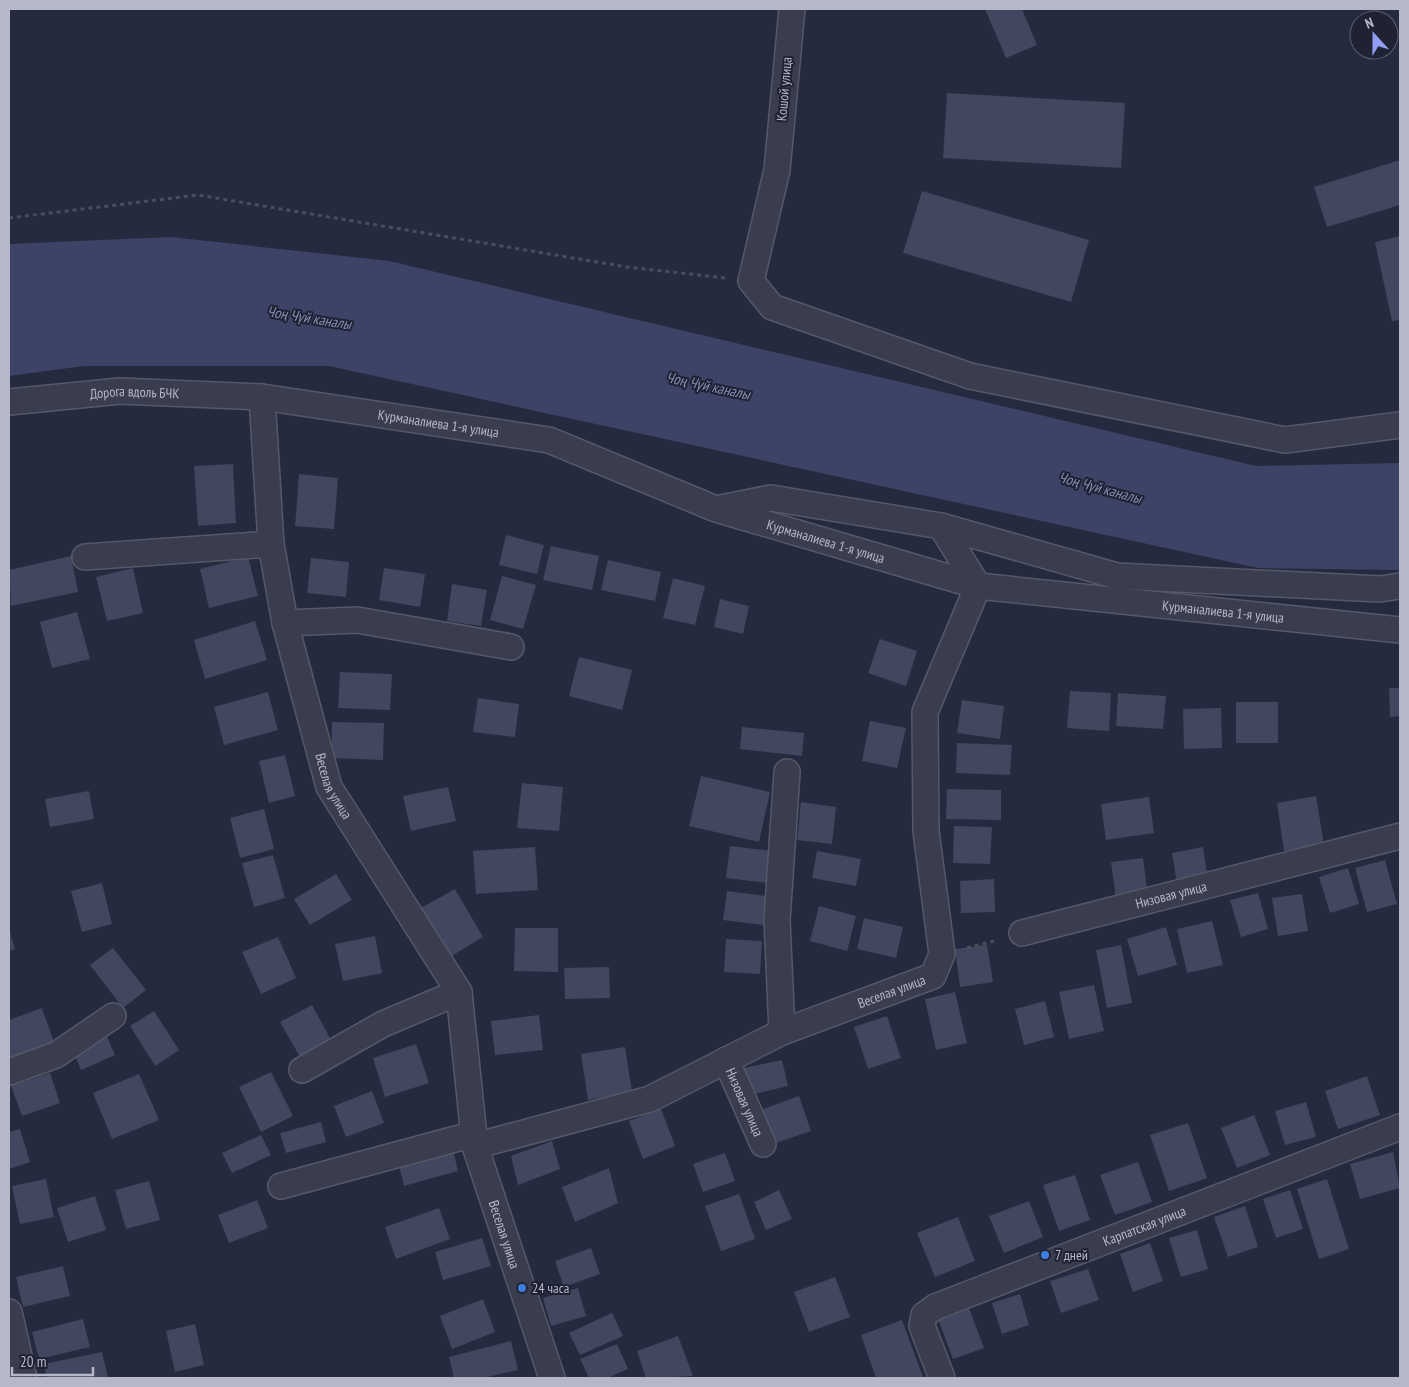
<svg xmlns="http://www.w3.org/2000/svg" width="1409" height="1387" font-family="'PT Sans Narrow',sans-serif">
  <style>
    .water { fill: #3c4366 }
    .building { fill: #42465e }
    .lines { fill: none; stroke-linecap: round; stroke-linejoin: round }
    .street-casing { stroke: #555869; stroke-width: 28 }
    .path { stroke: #435259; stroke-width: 3; stroke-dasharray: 4 4; stroke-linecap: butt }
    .street { stroke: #3a3d4e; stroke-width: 25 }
    .shop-dot { fill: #3f7fe0; stroke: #1f2233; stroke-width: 2 }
    .labels { text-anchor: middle; stroke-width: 4; stroke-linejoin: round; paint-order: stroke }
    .street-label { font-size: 14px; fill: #b6b8c9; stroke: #1f2233 }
    .poi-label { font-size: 14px; fill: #b6b8c9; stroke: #1f2233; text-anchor: start }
    .water-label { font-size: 15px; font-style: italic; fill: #868eb3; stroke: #1f2233 }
  </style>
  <rect width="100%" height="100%" fill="#262a3e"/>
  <polygon class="water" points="171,237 389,261 1256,466 1400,463 1400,570 1258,568 329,366 84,366 9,376 9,244"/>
  <g class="building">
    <polygon points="985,9 1022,9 1037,45 1006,58"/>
    <polygon points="947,93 1125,103 1121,168 943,158"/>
    <polygon points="1400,160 1400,205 1327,227 1314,187"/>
    <polygon points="922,191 1089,240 1071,302 903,253"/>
    <polygon points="1400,236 1400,320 1392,321 1375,242"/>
    <polygon points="233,464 236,523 198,526 194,466"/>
    <polygon points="299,474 338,478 334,529 295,526"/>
    <polygon points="506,535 544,545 537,574 499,565"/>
    <polygon points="551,546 599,556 592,590 543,580"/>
    <polygon points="71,556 78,592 11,606 9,570"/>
    <polygon points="248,557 258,596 209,608 200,569"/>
    <polygon points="311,558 349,562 346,597 307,593"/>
    <polygon points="608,560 661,572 655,601 601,590"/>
    <polygon points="133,568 143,613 107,621 96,577"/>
    <polygon points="384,568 425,574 420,607 379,600"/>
    <polygon points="502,576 536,585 523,629 490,620"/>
    <polygon points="673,578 705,586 695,625 663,618"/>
    <polygon points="452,584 487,590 481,626 447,621"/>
    <polygon points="720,599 749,606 743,634 714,627"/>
    <polygon points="77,612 90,659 52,668 40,622"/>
    <polygon points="255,621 267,660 205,679 194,640"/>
    <polygon points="880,639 917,651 906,686 868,673"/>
    <polygon points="579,657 632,670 622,710 569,696"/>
    <polygon points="340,672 392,674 390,710 338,708"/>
    <polygon points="1389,688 1400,688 1400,716 1390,717"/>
    <polygon points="1070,691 1111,693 1109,731 1067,728"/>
    <polygon points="268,692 278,730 224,745 214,707"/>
    <polygon points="1118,693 1166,696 1163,729 1116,726"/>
    <polygon points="478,698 519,704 515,737 473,732"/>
    <polygon points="962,700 1004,706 1000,739 957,733"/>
    <rect x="1236" y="702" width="42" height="41"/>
    <polygon points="1221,708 1222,748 1184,749 1183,709"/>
    <polygon points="870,721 906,728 897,768 862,761"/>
    <polygon points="332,722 384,723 383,760 331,758"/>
    <polygon points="742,727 804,733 802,756 740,749"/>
    <polygon points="957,743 1012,745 1010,775 956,773"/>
    <polygon points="285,755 295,796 269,803 259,761"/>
    <polygon points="701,776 770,792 759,842 689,826"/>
    <polygon points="522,783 563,787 559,831 517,828"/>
    <polygon points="448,787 456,821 411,831 403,796"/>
    <polygon points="947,789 1001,790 1001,820 946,819"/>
    <polygon points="89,791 94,819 50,827 45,799"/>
    <polygon points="1316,796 1324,845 1284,851 1277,803"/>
    <polygon points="1149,797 1154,833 1106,840 1101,804"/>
    <polygon points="801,802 836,807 832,844 797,840"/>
    <polygon points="264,809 274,849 240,858 230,818"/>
    <polygon points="954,826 992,827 990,864 953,863"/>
    <polygon points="730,846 772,851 768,883 726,878"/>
    <polygon points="535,847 538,890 476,894 473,851"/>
    <polygon points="1203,847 1209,885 1178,890 1172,853"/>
    <polygon points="817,851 861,859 856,886 812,878"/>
    <polygon points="273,855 285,898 254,907 242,863"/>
    <polygon points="1143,858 1149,903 1117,907 1111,862"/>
    <polygon points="1385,860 1397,904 1367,912 1355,868"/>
    <polygon points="1348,868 1359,904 1330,913 1319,877"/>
    <polygon points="336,874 352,900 310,925 294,899"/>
    <polygon points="994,879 995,912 961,913 960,881"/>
    <polygon points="102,883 112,924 82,932 71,891"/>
    <polygon points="455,889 483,937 450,957 421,908"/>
    <polygon points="727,891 766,896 763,925 723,920"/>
    <polygon points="1258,893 1268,929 1241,937 1230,900"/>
    <polygon points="1302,894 1308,931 1278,936 1272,898"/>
    <polygon points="819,906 856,916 847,951 810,941"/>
    <polygon points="864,918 903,927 896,958 857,949"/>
    <polygon points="1212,921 1223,965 1187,973 1177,929"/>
    <polygon points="1166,927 1177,965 1138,976 1127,939"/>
    <polygon points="515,928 558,928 558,972 514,971"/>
    <polygon points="9,929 15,949 9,951"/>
    <polygon points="375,936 382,973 343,981 335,944"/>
    <polygon points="278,937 296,978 261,994 242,952"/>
    <polygon points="726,939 762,941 760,974 724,972"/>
    <polygon points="987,945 993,982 960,987 955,949"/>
    <polygon points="1121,945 1132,1003 1107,1008 1096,950"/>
    <polygon points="113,948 146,990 123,1008 90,965"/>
    <polygon points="609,967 610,998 565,999 564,968"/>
    <polygon points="1094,985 1104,1031 1069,1039 1059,992"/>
    <polygon points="955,992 967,1043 936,1050 925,999"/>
    <polygon points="1045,1001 1054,1037 1024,1045 1015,1009"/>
    <polygon points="312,1005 331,1040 300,1057 280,1022"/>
    <polygon points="42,1008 54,1042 9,1059 9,1020"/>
    <polygon points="154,1011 179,1050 155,1066 130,1026"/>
    <polygon points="539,1015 543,1050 495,1055 491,1021"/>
    <polygon points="887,1016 901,1058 868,1069 854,1027"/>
    <polygon points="105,1032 115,1055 81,1070 71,1047"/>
    <polygon points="416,1044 429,1083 385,1097 373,1058"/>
    <polygon points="625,1047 632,1092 588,1100 581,1054"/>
    <polygon points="782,1060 788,1086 750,1095 744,1068"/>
    <polygon points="271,1072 293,1116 261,1132 239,1087"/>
    <polygon points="50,1073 60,1103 22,1116 11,1086"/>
    <polygon points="139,1074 159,1120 112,1139 93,1093"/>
    <polygon points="1367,1076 1380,1115 1338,1129 1325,1091"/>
    <polygon points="372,1091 384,1123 346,1137 334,1106"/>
    <polygon points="799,1096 811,1131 776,1143 763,1109"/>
    <polygon points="1306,1102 1316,1137 1285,1145 1275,1111"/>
    <polygon points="661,1109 675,1146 643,1159 629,1121"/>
    <polygon points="1254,1115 1270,1155 1237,1168 1221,1128"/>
    <polygon points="321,1122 326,1142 286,1153 280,1133"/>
    <polygon points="1188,1123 1207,1178 1169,1191 1150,1135"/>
    <polygon points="20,1129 30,1162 9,1169 9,1132"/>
    <polygon points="261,1135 271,1155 232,1173 222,1153"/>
    <polygon points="552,1141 560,1169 518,1185 511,1156"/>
    <polygon points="452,1146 458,1171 404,1186 398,1161"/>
    <polygon points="1393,1152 1400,1188 1360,1199 1350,1164"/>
    <polygon points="725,1153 735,1181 703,1192 693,1164"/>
    <polygon points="1138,1162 1152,1202 1115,1215 1100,1175"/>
    <polygon points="609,1168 618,1203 575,1222 562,1187"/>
    <polygon points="1075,1175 1090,1220 1059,1231 1043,1185"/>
    <polygon points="46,1179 54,1217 20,1224 12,1186"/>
    <polygon points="1327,1179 1349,1249 1319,1259 1297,1189"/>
    <polygon points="149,1181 160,1220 126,1229 115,1190"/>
    <polygon points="779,1190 792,1219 766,1230 754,1202"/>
    <polygon points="1290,1190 1303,1229 1276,1238 1263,1199"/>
    <polygon points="739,1194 755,1239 721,1251 705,1206"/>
    <polygon points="95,1196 106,1230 68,1242 57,1208"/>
    <polygon points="257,1200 268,1228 229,1243 218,1215"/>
    <polygon points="1029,1201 1043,1237 1004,1253 989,1216"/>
    <polygon points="1245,1206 1258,1247 1228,1257 1214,1217"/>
    <polygon points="439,1208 450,1239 396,1259 385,1227"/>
    <polygon points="958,1217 975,1261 935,1277 917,1233"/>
    <polygon points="1197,1230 1208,1269 1181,1277 1169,1238"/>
    <polygon points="482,1238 491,1266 443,1280 435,1252"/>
    <polygon points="1150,1243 1163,1281 1133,1292 1120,1254"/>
    <polygon points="591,1248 600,1274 564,1287 555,1261"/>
    <polygon points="63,1266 70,1296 23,1307 16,1277"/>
    <polygon points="1088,1269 1099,1300 1061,1313 1050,1281"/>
    <polygon points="835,1277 850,1317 809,1332 794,1292"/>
    <polygon points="578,1288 586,1316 551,1326 543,1298"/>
    <polygon points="1020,1294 1029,1325 1002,1334 992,1303"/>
    <polygon points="483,1299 495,1332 452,1349 440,1316"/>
    <polygon points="969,1308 984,1348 953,1359 938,1319"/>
    <polygon points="612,1313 623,1336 580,1355 569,1333"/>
    <polygon points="83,1319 90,1347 39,1359 32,1332"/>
    <polygon points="902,1320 923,1377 876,1378 861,1335"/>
    <polygon points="195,1324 204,1365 175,1372 166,1331"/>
    <polygon points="678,1336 693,1376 646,1378 637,1351"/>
    <polygon points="511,1341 518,1370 483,1378 454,1378 449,1357"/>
    <polygon points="617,1344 628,1369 607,1378 589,1378 580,1359"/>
    <polygon points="102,1352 108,1378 47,1378 44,1364"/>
  </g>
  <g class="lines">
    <defs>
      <g id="street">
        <polyline points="792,9 777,170 751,281 772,307 970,376 1285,440 1400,425"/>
        <path id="s1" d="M262,397l9,147 14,79 44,164 130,205 16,154 77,232"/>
        <path id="s2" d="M9,402l111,-11 142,6 287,43 167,69 262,77 422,44"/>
        <polyline points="721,508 771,498 941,526 1117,576 1380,589 1400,586"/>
        <polyline points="85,557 271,544"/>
        <polyline points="285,623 357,620 511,647"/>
        <path id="s3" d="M1022,933l378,-97"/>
        <polyline points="782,1032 777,920 787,772"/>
        <path id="s4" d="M726,1060l37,84"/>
        <polyline points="302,1070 383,1024 459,992"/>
        <polyline points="9,1072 56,1055 113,1016"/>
        <path id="s5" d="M475,1146l175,-47 132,-67 151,-56 9,-22 -16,-123 -1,-119 53,-126 -37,-60"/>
        <polyline points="281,1186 474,1134"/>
        <polyline points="9,1312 24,1378"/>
        <path id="s6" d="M942,1378l-20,-52 2,-11 11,-8 465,-180"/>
      </g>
    </defs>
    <use href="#street" class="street-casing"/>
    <g class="path">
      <polyline points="9,218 198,195 627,267 726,278"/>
      <polyline points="967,948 998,940"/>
    </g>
    <use href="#street" class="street"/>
  </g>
  <g class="shop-dot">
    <circle cx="1045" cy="1255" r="5"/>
    <circle cx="522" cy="1288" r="5"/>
  </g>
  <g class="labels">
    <g class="street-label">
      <text transform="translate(784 89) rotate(-85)" y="5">Кошой улица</text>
      <text dy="5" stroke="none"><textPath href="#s2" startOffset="126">Дорога вдоль БЧК</textPath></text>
      <text dy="5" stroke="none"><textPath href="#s2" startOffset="432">Курманалиева 1-я улица</textPath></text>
      <text dy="5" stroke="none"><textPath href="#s2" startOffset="839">Курманалиева 1-я улица</textPath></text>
      <text dy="5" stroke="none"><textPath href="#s2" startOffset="1244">Курманалиева 1-я улица</textPath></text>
      <text dy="5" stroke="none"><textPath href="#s1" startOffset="398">Веселая улица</textPath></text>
      <text dy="5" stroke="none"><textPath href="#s3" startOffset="154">Низовая улица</textPath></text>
      <text dy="5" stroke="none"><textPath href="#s5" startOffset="446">Веселая улица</textPath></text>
      <text dy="5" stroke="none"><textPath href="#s4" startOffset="46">Низовая улица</textPath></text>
      <text dy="5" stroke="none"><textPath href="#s6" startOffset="305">Карпатская улица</textPath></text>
      <text dy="5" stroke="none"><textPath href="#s1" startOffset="888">Веселая улица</textPath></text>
    </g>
    <g class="poi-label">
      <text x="1055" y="1260">7 дней</text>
      <text x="532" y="1293">24 часа</text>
    </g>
    <g class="water-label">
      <text transform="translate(309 318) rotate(9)" y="5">Чоң Чүй каналы</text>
      <text transform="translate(708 386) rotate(12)" y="5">Чоң Чүй каналы</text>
      <text transform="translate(1100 488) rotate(15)" y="5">Чоң Чүй каналы</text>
    </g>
  </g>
  <rect width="1409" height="1387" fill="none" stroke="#b6b8c9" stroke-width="20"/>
  <g transform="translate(1374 35) rotate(339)"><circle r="24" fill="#1f2233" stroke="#5b5e6f"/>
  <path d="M0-4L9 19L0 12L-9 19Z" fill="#919ef3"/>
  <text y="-8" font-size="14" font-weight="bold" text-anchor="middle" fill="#b6b8c9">N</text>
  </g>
  <path d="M12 1367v8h81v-8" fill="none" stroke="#b6b8c9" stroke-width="2.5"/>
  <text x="20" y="1367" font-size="15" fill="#b6b8c9" stroke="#1f2233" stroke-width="4" paint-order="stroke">20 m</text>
</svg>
